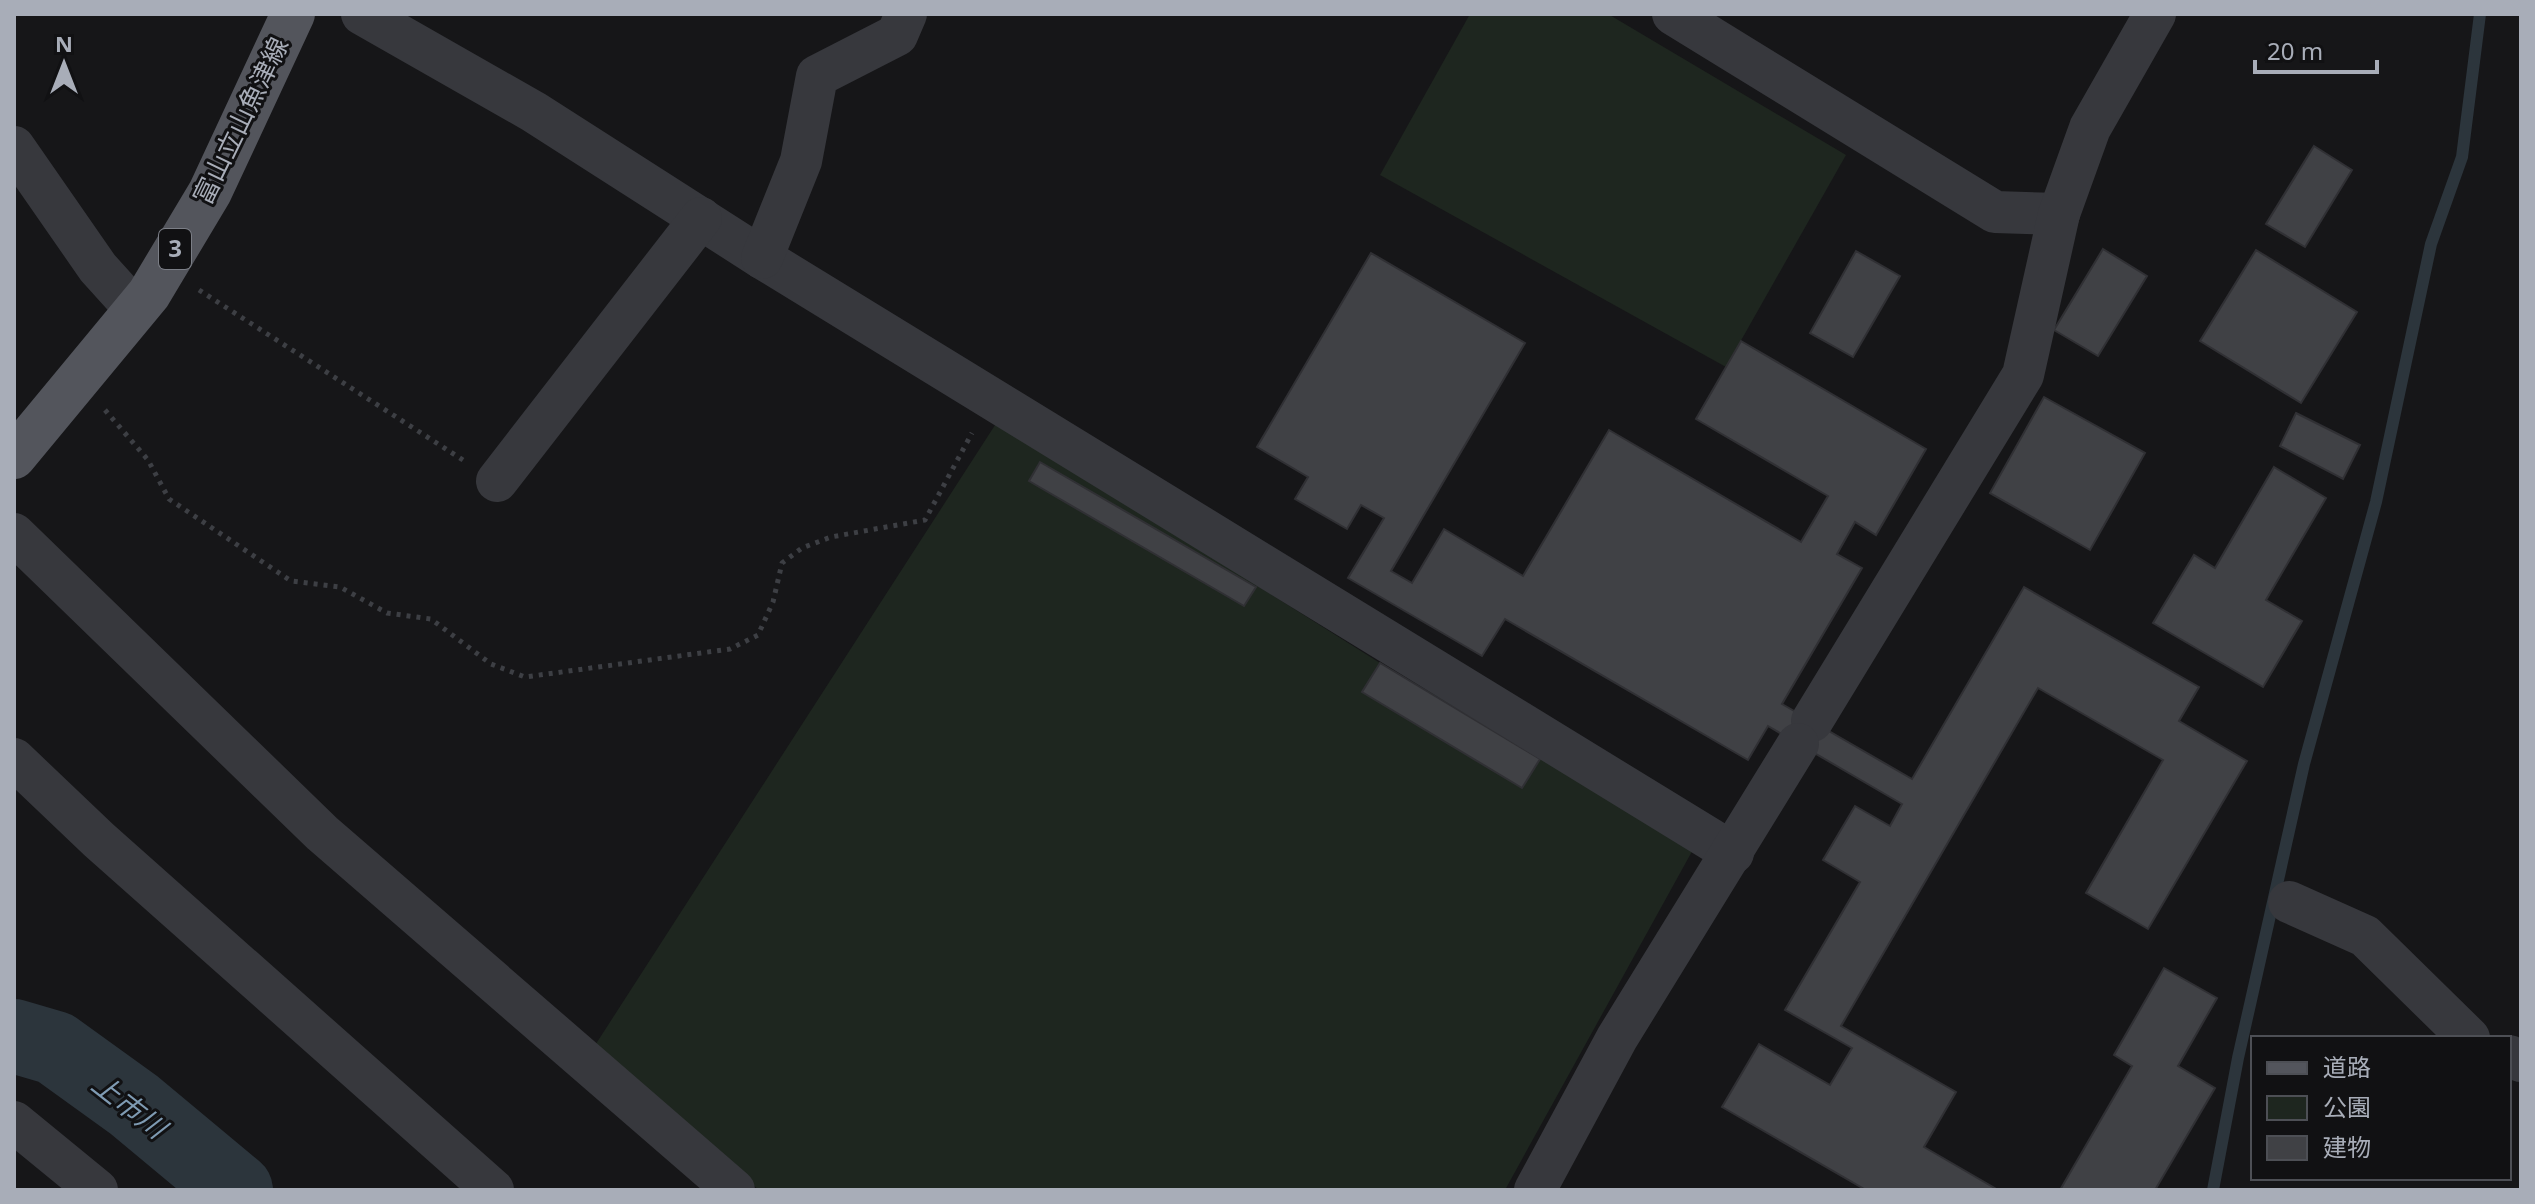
<svg xmlns="http://www.w3.org/2000/svg" width="2535" height="1204" font-family="'Noto Sans','Noto Sans JP',sans-serif">
  <style>
    .green { fill: #1e261f }
    .lines { fill: none; stroke-linecap: round; stroke-linejoin: round }
    .stream { stroke: #2c353c; stroke-width: 12 }
    .river { stroke: #2c353c; stroke-width: 74 }
    .building { fill: #404145; stroke: #303034; stroke-width: 2 }
    .path { stroke: #3d3f44; stroke-width: 5; stroke-dasharray: 4 6; stroke-linecap: butt }
    .minor { stroke: #37383d; stroke-width: 42 }
    .major { stroke: #53555c; stroke-width: 44 }
    .labels { text-anchor: middle; stroke-width: 6; stroke-linejoin: round; paint-order: stroke }
    .shield { fill: #111113; stroke: #7b7e86; stroke-width: 2 }
    .shield-label { font-size: 24px; font-weight: bold; fill: #a8adb8 }
    .street-label { font-size: 26px; fill: #a8adb8; stroke: #111113 }
    .water-label { font-size: 28px; font-style: italic; fill: #7f9bb3; stroke: #111113 }
  </style>
  <rect width="100%" height="100%" fill="#161618"/>
  <g class="green">
    <polygon points="1470,14 1608,14 1846,155 1726,367 1380,175"/>
    <polygon points="997,422 1380,663 1695,846 1505,1190 759,1190 592,1050"/>
  </g>
  <g class="lines">
    <polyline class="stream" points="2213,1190 2238,1058 2304,764 2376,502 2431,244 2462,157 2480,14"/>
    <polyline class="river" points="14,1036 55,1048 134,1105 236,1190"/>
  </g>
  <g class="building">
    <polygon points="2314,146 2352,170 2305,247 2266,224"/>
    <polygon points="2103,249 2147,276 2098,356 2054,330"/>
    <polygon points="2256,250 2357,312 2301,403 2200,341"/>
    <polygon points="1856,251 1900,276 1853,357 1810,333"/>
    <polygon points="1371,253 1525,343 1391,571 1412,583 1444,529 1523,576 1609,430 1801,542 1828,496 1696,419 1741,341 1926,449 1876,535 1855,522 1837,554 1862,568 1782,704 1912,779 2024,587 2199,687 2179,721 2247,761 2148,929 2086,893 2163,760 2038,688 1841,1026 1956,1092 1924,1147 1998,1190 1866,1190 1722,1107 1759,1044 1830,1085 1852,1048 1785,1010 1860,882 1823,860 1855,806 1890,826 1902,804 1768,726 1748,760 1505,619 1482,656 1348,578 1384,518 1361,505 1347,529 1295,499 1308,477 1257,447"/>
    <polygon points="2044,397 2145,453 2090,550 1990,493"/>
    <polygon points="2296,413 2360,445 2343,479 2280,446"/>
    <polygon points="1040,462 1256,587 1244,606 1029,481"/>
    <polygon points="2274,467 2326,498 2266,600 2302,621 2263,687 2153,623 2194,555 2215,568"/>
    <polygon points="1380,663 1540,759 1522,788 1362,692"/>
    <polygon points="2164,968 2217,998 2178,1066 2215,1088 2155,1190 2060,1190 2132,1066 2114,1055"/>
  </g>
  <g class="lines">
    <g class="path">
      <polyline points="199,290 463,460"/>
      <polyline points="105,410 148,460 169,499 291,581 340,587 387,613 431,619 491,664 525,677 730,649 758,635 773,602 782,563 802,548 831,537 925,520 972,433"/>
    </g>
    <g class="minor">
      <polyline points="362,14 534,112 762,258 1733,853"/>
      <polyline points="1673,14 1995,212 2059,214"/>
      <polyline points="14,147 98,268 136,310"/>
      <polyline points="762,258 801,161 817,76 897,35 906,14"/>
      <polyline points="497,481 701,218"/>
      <polyline points="14,534 322,833 734,1190"/>
      <polyline points="1812,721 2023,375 2059,214 2090,128 2155,14"/>
      <polyline points="14,759 99,840 493,1190"/>
      <polyline points="2289,902 2365,936 2469,1038"/>
      <polyline points="2509,1056 2521,1061"/>
      <polyline points="14,1122 97,1190"/>
      <polyline points="1535,1190 1617,1038 1798,744"/>
    </g>
    <polyline class="major" points="14,457 149,294 210,192 293,14"/>
  </g>
  <g class="labels">
    <rect class="shield" x="159" y="229" width="32" height="40" rx="6"/>
    <g class="shield-label">
      <text x="175" y="257">3</text>
    </g>
    <g class="street-label">
      <text transform="translate(241 121) rotate(-64)" y="9">富山立山魚津線</text>
    </g>
    <g class="water-label">
      <text transform="translate(129 1106) rotate(38)" y="10">上市川</text>
    </g>
  </g>
  <rect width="2535" height="1204" fill="none" stroke="#a8adb8" stroke-width="32"/>
  <rect x="2251" y="1036" width="260" height="144" fill="#111113" stroke="#4d4f55" stroke-width="2"/>
  <rect x="2267" y="1062" width="40" height="12" fill="#53555c" stroke="#4d4f55" stroke-width="2"/>
  <text x="2323" y="1076" font-size="24" fill="#a8adb8">道路</text>
  <rect x="2267" y="1096" width="40" height="24" fill="#1e261f" stroke="#4d4f55" stroke-width="2"/>
  <text x="2323" y="1116" font-size="24" fill="#a8adb8">公園</text>
  <rect x="2267" y="1136" width="40" height="24" fill="#404145" stroke="#4d4f55" stroke-width="2"/>
  <text x="2323" y="1156" font-size="24" fill="#a8adb8">建物</text>
  <g transform="translate(64 64)" stroke="#111113" stroke-width="6" paint-order="stroke">
  <path d="M0-6L14 30L0 20L-14 30Z" fill="#a8adb8"/>
  <text y="-12" font-size="22" font-weight="bold" text-anchor="middle" fill="#a8adb8">N</text>
  </g>
  <path d="M2255 60v12h122v-12" fill="none" stroke="#a8adb8" stroke-width="4"/>
  <text x="2267" y="60" font-size="24" fill="#a8adb8" stroke="#111113" stroke-width="6" paint-order="stroke">20 m</text>
</svg>
